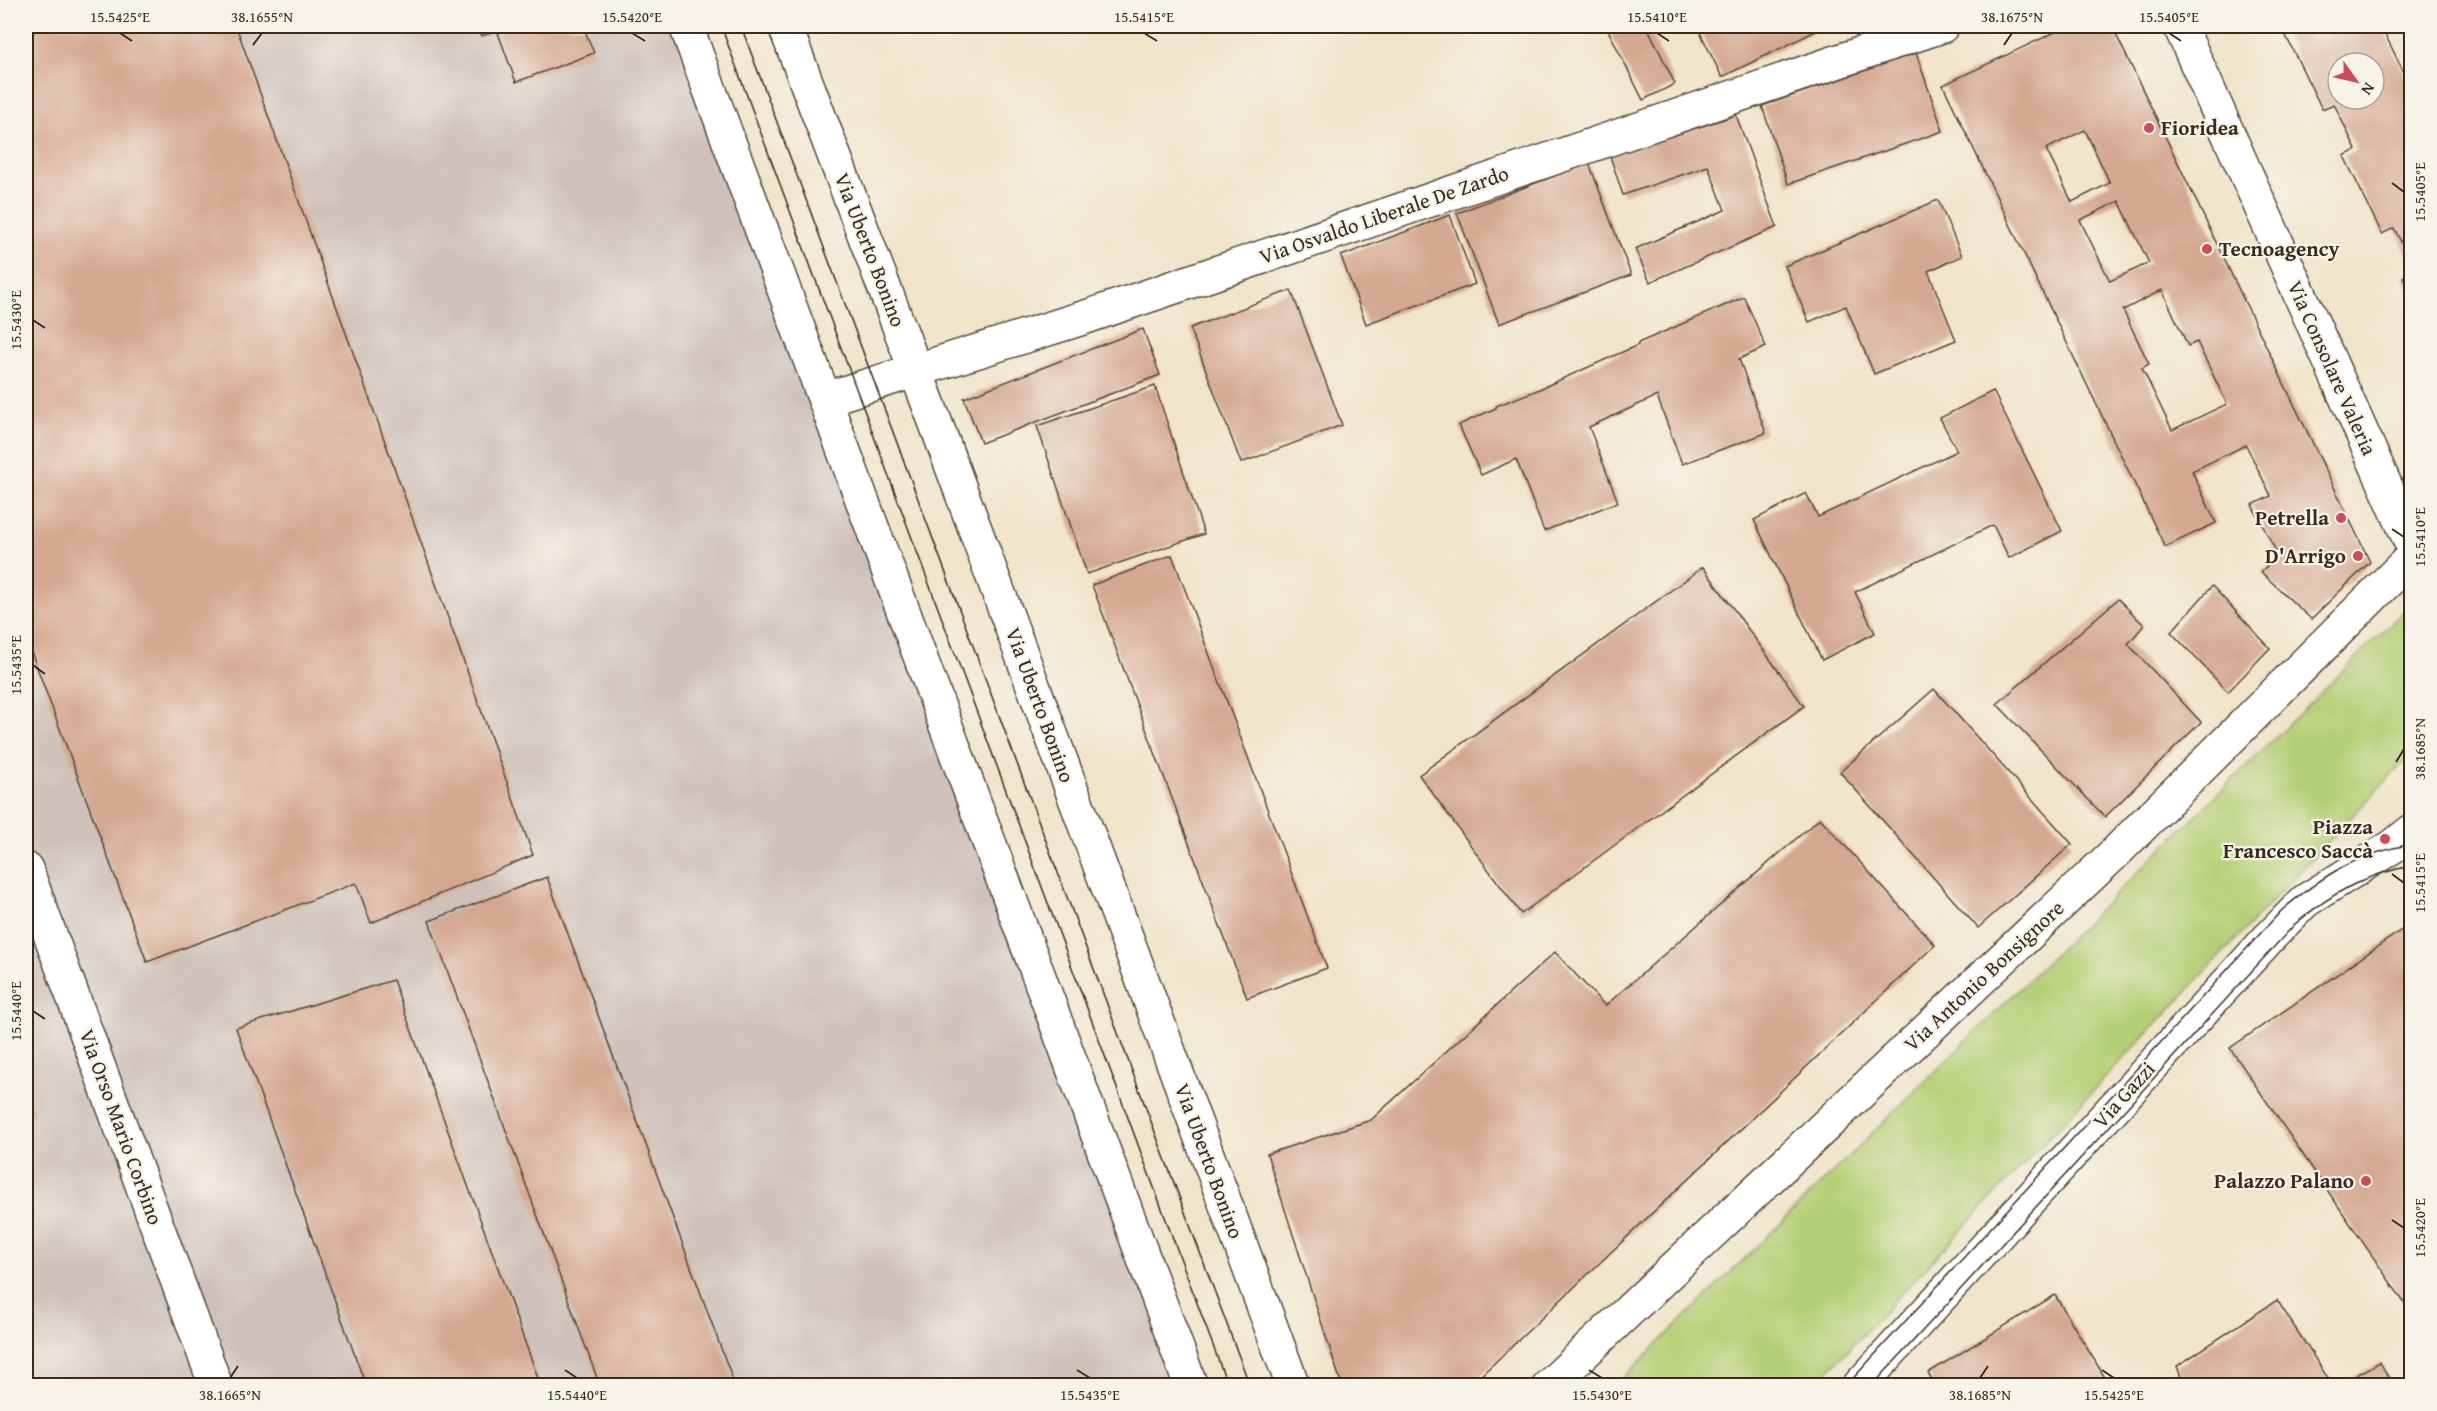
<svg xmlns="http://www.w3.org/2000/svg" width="2437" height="1411" font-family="'Gentium Book Plus',serif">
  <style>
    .industrial { fill: #cec1b9 }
    .green { fill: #b3cf75; stroke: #777c4a; stroke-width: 1.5 }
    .building { fill: #d4a890; fill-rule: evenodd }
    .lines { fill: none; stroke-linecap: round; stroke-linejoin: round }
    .minor-casing { stroke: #564638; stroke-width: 36 }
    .secondary-casing { stroke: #564638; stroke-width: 36 }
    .primary-casing { stroke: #564638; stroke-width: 36 }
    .minor { stroke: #fff; stroke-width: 33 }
    .secondary { stroke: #fff; stroke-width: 33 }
    .primary { stroke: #fff; stroke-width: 33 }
    .tram { stroke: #3b2a1e; stroke-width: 1.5 }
    .ticks { fill: none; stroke: #3b2a1e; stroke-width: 2 }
    .poi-dot { fill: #d1495b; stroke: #f7f3e8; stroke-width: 2 }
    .labels { text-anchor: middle; stroke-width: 4.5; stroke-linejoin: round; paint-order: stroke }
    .poi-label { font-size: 21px; font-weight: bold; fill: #3b2a1e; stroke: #f7f3e8; text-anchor: end }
    .street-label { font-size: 21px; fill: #3b2a1e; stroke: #f7f3e8 }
    .neatline { fill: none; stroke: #3b2a1e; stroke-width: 2 }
    .ticks-label { font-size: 15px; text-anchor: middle; fill: #3b2a1e }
  </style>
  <rect width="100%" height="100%" fill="#f7f3e8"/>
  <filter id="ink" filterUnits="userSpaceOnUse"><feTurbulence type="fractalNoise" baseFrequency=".0167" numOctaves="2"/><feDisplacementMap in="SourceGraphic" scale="12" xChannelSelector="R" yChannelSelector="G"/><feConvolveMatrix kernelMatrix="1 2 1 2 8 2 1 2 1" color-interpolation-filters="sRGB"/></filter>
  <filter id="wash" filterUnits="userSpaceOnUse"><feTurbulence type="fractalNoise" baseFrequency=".008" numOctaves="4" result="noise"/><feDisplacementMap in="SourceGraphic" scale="24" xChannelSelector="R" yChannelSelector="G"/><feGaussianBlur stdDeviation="1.35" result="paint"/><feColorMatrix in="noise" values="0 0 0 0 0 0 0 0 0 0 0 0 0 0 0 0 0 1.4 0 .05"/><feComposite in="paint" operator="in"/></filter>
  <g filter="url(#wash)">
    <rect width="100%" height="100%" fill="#f0e4c9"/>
    <polygon class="industrial" points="26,26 696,26 1201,1385 26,1385"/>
    <polygon class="green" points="2407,608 2412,612 2411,754 1815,1385 1616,1385"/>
    <g id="blocks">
      <g class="building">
        <polygon points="26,26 236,26 533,855 371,923 356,883 147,962 26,638"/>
        <polygon points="478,26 509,26 482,36"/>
        <polygon points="517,26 583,26 594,53 516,82 498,33"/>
        <polygon points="1606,26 1647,26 1675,84 1643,100"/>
        <polygon points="1697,26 1826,26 1722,77"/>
        <path d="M2068,26h44l258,536 -59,57 -50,-47 17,-17 -26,-50 19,-9 -25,-51 -54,26 24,52 -51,24 -222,-462zM2085,130l25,53 -38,19 -26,-53zM2119,201l30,62 -39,18 -30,-61zM2162,290l26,56 9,-4 30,62 -55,26 -30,-62 7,-4 -26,-54z"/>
        <path d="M2287,26h94l31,63v175l-18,-36 -12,6 -38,-78 12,-6 -22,-46 -12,5 -40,-81zM2338,63h36v36h-36z"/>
        <polygon points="1916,53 1943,131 1788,184 1762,106"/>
        <polygon points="1736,115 1777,227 1650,282 1635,249 1725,210 1708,166 1623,195 1610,156"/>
        <polygon points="1589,163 1631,275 1499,324 1457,213"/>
        <polygon points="1938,200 1962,256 1928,271 1956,340 1874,374 1846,306 1809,322 1785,266"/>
        <polygon points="1450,215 1475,284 1366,324 1341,256"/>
        <polygon points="2412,273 2412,294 2403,277"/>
        <polygon points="1291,290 1342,425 1241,463 1190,328"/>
        <polygon points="1744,297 1766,347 1739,359 1766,433 1682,464 1657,396 1589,427 1618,502 1544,531 1516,459 1481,475 1459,425 1496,408 1496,406 1535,391 1638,345 1638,343"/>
        <polygon points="1143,329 1160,375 981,443 964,398"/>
        <polygon points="1155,386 1204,534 1087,574 1037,426"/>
        <polygon points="1993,391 2062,531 2009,558 1993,525 1855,592 1875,633 1822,660 1754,520 1806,493 1818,517 1957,451 1940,418"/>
        <polygon points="1172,555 1327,968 1247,998 1092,585"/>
        <polygon points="1703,567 1804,706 1521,914 1419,775"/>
        <polygon points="2212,586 2270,648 2228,692 2171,632"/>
        <polygon points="2118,599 2144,625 2128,644 2201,722 2105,817 1997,704"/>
        <polygon points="1934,689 2072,844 1978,928 1840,772"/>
        <polygon points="1820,818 1935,945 1470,1386 1342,1386 1267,1154 1371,1120 1555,952 1605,1006"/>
        <polygon points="547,877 735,1386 600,1386 429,921"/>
        <polygon points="2412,923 2412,1314 2230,1048"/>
        <polygon points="393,980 541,1386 366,1386 236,1028"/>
        <polygon points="26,1095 35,1114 26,1119"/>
        <polygon points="2055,1295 2110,1386 1935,1386 1928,1373"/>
        <polygon points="2277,1300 2333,1386 2184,1386 2177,1366"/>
        <polygon points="2380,1362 2393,1386 2337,1386"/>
      </g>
    </g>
  </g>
  <g filter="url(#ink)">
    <use href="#blocks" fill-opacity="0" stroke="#564638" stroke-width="1.5"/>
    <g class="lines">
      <defs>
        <g id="minor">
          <polyline points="825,399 1089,316 1942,26"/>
          <polyline points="26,869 216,1386"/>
          <polyline points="1549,1386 2117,851 2412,557"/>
          <polyline points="1859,1386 2268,939 2305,901 2392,847 2412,831"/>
        </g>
        <polyline id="secondary" points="2180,26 2412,545"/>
        <g id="primary">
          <polyline points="686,26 1191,1386"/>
          <polyline points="785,26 939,432 1293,1386"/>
        </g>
      </defs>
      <use href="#minor" class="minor-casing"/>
      <use href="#secondary" class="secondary-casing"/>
      <use href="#primary" class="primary-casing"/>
      <use href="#minor" class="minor"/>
      <use href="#secondary" class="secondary"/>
      <use href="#primary" class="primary"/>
      <g class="tram">
        <polyline points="721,26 1228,1386"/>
        <polyline points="741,26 1250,1386"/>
        <path d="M1846,1386l435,-475c42,-36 75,-57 131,-67"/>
        <path d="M1872,1386l423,-462c36,-30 69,-50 117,-58"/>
      </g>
    </g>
  </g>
  <path class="ticks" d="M120,33l12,8M632,33l13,8M1144,33l13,8M1657,33l12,8M2169,33l12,8M253,45l9,-12M2004,45l8,-12M2392,183l12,9M33,320l12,8M2392,529l12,8M33,665l12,9M2396,762l8,-13M2392,874l12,9M33,1011l12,8M2392,1220l12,8M565,1370l12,8M1077,1370l13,8M1589,1370l13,8M2102,1370l12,8M230,1378l8,-12M1980,1378l8,-12"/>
  <g class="poi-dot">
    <circle cx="2149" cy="128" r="6"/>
    <circle cx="2207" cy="249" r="6"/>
    <circle cx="2341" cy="518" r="6"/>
    <circle cx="2358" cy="556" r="6"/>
    <circle cx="2385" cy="839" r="6"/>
    <circle cx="2366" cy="1181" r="6"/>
  </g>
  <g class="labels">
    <g class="poi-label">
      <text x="2161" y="135" text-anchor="start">Fioridea</text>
      <text x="2219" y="256" text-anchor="start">Tecnoagency</text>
      <text x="2329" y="525">Petrella</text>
      <text x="2346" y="563">D'Arrigo</text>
      <text x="2373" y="834">Piazza<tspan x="2373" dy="24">Francesco Saccà</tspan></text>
      <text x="2354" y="1188">Palazzo Palano</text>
    </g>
    <g class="street-label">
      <text transform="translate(1384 215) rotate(-19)" y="7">Via Osvaldo Liberale De Zardo</text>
      <text transform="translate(870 250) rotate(69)" y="7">Via Uberto Bonino</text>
      <text transform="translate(2332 368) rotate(66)" y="7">Via Consolare Valeria</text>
      <text transform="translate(1040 705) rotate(70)" y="7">Via Uberto Bonino</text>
      <text transform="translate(1984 976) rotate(-43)" y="7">Via Antonio Bonsignore</text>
      <text transform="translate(2124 1095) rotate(-48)" y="7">Via Gazzi</text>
      <text transform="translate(121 1127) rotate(70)" y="7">Via Orso Mario Corbino</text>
      <text transform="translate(1209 1161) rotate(70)" y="7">Via Uberto Bonino</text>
    </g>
  </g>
  <rect width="2437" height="1411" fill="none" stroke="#f7f3e8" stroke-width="66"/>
  <g transform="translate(2356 81) rotate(124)"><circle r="28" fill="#f7f3e8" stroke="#aca397" stroke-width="1.5"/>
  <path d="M0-4.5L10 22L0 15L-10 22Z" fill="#d1495b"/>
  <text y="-9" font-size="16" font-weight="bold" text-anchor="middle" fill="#3b2a1e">N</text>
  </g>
  <rect x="33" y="33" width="2371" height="1345" class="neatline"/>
  <g class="ticks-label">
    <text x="120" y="22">15.5425°E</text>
    <text x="262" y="22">38.1655°N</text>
    <text x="632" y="22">15.5420°E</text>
    <text x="1144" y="22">15.5415°E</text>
    <text x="1657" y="22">15.5410°E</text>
    <text x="2012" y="22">38.1675°N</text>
    <text x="2169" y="22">15.5405°E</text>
    <text transform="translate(2420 192) rotate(-90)" y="5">15.5405°E</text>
    <text transform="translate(16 320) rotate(-90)" y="5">15.5430°E</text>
    <text transform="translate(2420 537) rotate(-90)" y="5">15.5410°E</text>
    <text transform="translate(16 665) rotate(-90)" y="5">15.5435°E</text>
    <text transform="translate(2420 749) rotate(-90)" y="5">38.1685°N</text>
    <text transform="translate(2420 883) rotate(-90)" y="5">15.5415°E</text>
    <text transform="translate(16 1011) rotate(-90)" y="5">15.5440°E</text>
    <text transform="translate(2420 1228) rotate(-90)" y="5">15.5420°E</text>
    <text x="230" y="1400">38.1665°N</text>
    <text x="577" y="1400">15.5440°E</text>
    <text x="1090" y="1400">15.5435°E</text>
    <text x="1602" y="1400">15.5430°E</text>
    <text x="1980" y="1400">38.1685°N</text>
    <text x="2114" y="1400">15.5425°E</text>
  </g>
</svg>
